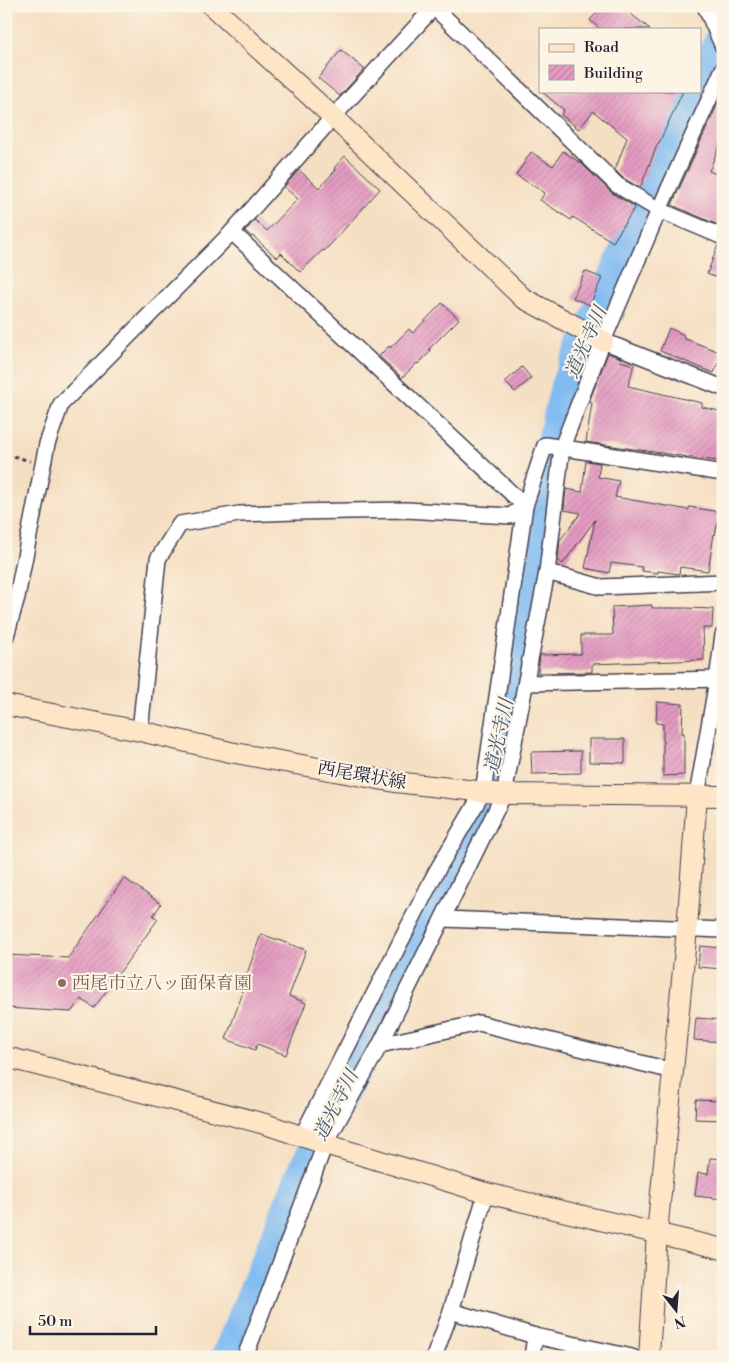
<svg xmlns="http://www.w3.org/2000/svg" width="729" height="1363" font-family="'Libre Bodoni','Noto Serif JP',serif">
  <style>
    .lines { fill: none; stroke-linecap: round; stroke-linejoin: round }
    .river { stroke: #80bbf2; stroke-width: 30 }
    .building { fill: url(#building-hatch) }
    .street-casing { stroke: #423e4f; stroke-width: 18 }
    .secondary-casing { stroke: #423e4f; stroke-width: 22 }
    .path { stroke: #423e4f; stroke-width: 3; stroke-dasharray: 4 4; stroke-linecap: butt }
    .street { stroke: #fff; stroke-width: 15 }
    .secondary { stroke: #fde5c5; stroke-width: 20 }
    .education-dot { fill: #8d6e63; stroke: #fcf5e5; stroke-width: 2 }
    .labels { text-anchor: middle; stroke-width: 4.5; stroke-linejoin: round; paint-order: stroke }
    .street-label { font-size: 18px; fill: #22223b; stroke: #fcf5e5 }
    .education-label { font-size: 18px; fill: #785e54; stroke: #fcf5e5; text-anchor: start }
    .water-label { font-size: 19px; font-style: italic; fill: #43587b; stroke: #fcf5e5 }
  </style>
  <defs>
    <pattern id="building-hatch" width="6" height="6" patternUnits="userSpaceOnUse" patternTransform="scale(1.25)"><rect width="6" height="6" fill="#e39ac0"/><path d="M-1 1l2-2M0 6l6-6M5 7l2-2" fill="none" stroke="#c284a6"/></pattern>
  </defs>
  <rect width="100%" height="100%" fill="#fcf5e5"/>
  <filter id="ink" filterUnits="userSpaceOnUse"><feTurbulence type="fractalNoise" baseFrequency=".02" numOctaves="2"/><feDisplacementMap in="SourceGraphic" scale="10" xChannelSelector="R" yChannelSelector="G"/><feConvolveMatrix kernelMatrix="1 2 1 2 8 2 1 2 1" color-interpolation-filters="sRGB"/></filter>
  <filter id="wash" filterUnits="userSpaceOnUse"><feTurbulence type="fractalNoise" baseFrequency=".0096" numOctaves="4" result="noise"/><feDisplacementMap in="SourceGraphic" scale="20" xChannelSelector="R" yChannelSelector="G"/><feGaussianBlur stdDeviation="1.12" result="paint"/><feColorMatrix in="noise" values="0 0 0 0 0 0 0 0 0 0 0 0 0 0 0 0 0 1.4 0 .05"/><feComposite in="paint" operator="in"/></filter>
  <g filter="url(#wash)">
    <rect width="100%" height="100%" fill="#f5dfc2"/>
    <g class="lines">
      <g class="river">
        <polyline points="700,82 723,32"/>
        <polyline points="226,1357 305,1165 326,1127 480,822 487,803 528,587 536,507 566,383 696,91"/>
      </g>
    </g>
    <g id="blocks">
      <g class="building">
        <polygon points="603,6 618,6 626,13 627,11 650,29 600,29 590,20"/>
        <polygon points="341,50 364,69 340,96 318,78"/>
        <polygon points="541,91 683,91 659,143 658,143 640,188 623,178 615,170 627,138 593,111 579,129 561,115 564,110"/>
        <polygon points="723,92 723,137 709,171 723,177 723,227 672,205"/>
        <polygon points="563,151 582,164 612,193 635,207 613,242 573,217 571,220 540,200 545,193 516,175 531,152 553,166"/>
        <polygon points="345,156 380,189 331,244 324,251 323,250 300,272 281,253 277,258 253,236 252,237 245,231 255,220 267,231 298,199 284,187 299,170 319,188 336,170 334,168"/>
        <polygon points="718,245 723,246 723,280 707,274"/>
        <polygon points="585,271 602,278 590,305 573,298"/>
        <polygon points="442,303 459,319 429,349 431,351 418,364 417,363 402,378 379,356 389,346 390,348 409,329 413,333"/>
        <polygon points="669,328 684,335 683,338 722,353 714,373 660,351"/>
        <polygon points="608,353 621,358 620,361 634,365 628,386 702,403 702,407 723,412 723,462 586,442 592,403 589,402"/>
        <polygon points="522,367 531,378 515,392 505,382"/>
        <polygon points="586,461 600,463 598,477 619,481 615,497 689,510 689,507 720,512 715,535 714,534 708,571 680,567 679,574 658,571 658,573 642,571 642,567 611,563 609,573 585,568 595,520 563,564 558,560 560,540 581,513 564,510 566,489 582,492"/>
        <polygon points="652,605 652,608 686,608 713,609 712,628 703,628 704,660 592,664 592,672 538,673 540,655 581,654 581,635 613,635 612,607"/>
        <polygon points="657,702 683,704 682,733 684,733 684,775 663,776 663,724 656,723"/>
        <polygon points="589,739 625,739 625,763 589,762"/>
        <polygon points="581,751 581,773 532,774 531,752"/>
        <polygon points="124,878 161,904 153,916 158,919 94,1008 81,999 71,1012 6,1008 6,955 68,958"/>
        <polygon points="261,934 306,950 289,996 306,1003 286,1055 257,1044 255,1050 226,1039 243,992 241,991"/>
        <polygon points="700,946 723,948 723,969 698,967"/>
        <polygon points="696,1018 723,1020 723,1042 694,1040"/>
        <polygon points="696,1100 723,1101 723,1120 695,1119"/>
        <polygon points="710,1158 723,1159 721,1181 723,1181 723,1199 695,1196 698,1173 708,1174"/>
      </g>
    </g>
  </g>
  <g filter="url(#ink)">
    <use href="#blocks" fill-opacity="0" stroke="#423e4f" stroke-width="1"/>
    <g class="lines">
      <defs>
        <g id="street">
          <polyline points="433,6 617,185 659,210 723,237"/>
          <polyline points="705,6 723,47"/>
          <polyline points="232,232 525,506 483,792 436,872 302,1136"/>
          <polyline points="603,341 723,388"/>
          <polyline points="547,572 601,587 723,582"/>
          <polyline points="6,636 17,597 47,444 61,404 232,232 333,117 435,6"/>
          <polyline points="526,683 723,679"/>
          <polyline points="140,731 158,559 180,524 239,514 295,512 406,510 510,516 525,506 545,445 723,473"/>
          <polyline points="697,796 717,680 723,635"/>
          <polyline points="443,919 723,930"/>
          <polyline points="380,1045 479,1023 673,1071"/>
          <polyline points="451,1311 535,1336 632,1357"/>
          <polyline points="245,1357 325,1144 380,1045 504,794 547,572 562,447 603,341 659,210 723,69"/>
          <polyline points="434,1357 451,1311 486,1193"/>
          <polyline points="532,1357 535,1336"/>
        </g>
        <g id="secondary">
          <polyline points="212,6 333,117 523,298 603,341"/>
          <polyline points="6,705 140,731 230,752 395,782 504,794 723,796"/>
          <polyline points="6,1057 265,1124 325,1144 486,1193 723,1249"/>
          <polyline points="649,1357 657,1233 687,929 697,796"/>
        </g>
      </defs>
      <use href="#street" class="street-casing"/>
      <use href="#secondary" class="secondary-casing"/>
      <polyline class="path" points="6,454 30,461"/>
      <use href="#street" class="street"/>
      <use href="#secondary" class="secondary"/>
    </g>
  </g>
  <circle class="education-dot" cx="62" cy="983" r="5"/>
  <g class="labels">
    <g class="street-label">
      <text transform="translate(362 775) rotate(10)" y="6">西尾環状線</text>
    </g>
    <g class="education-label">
      <text x="72" y="989">西尾市立八ッ面保育園</text>
    </g>
    <g class="water-label">
      <text transform="translate(585 342) rotate(-66)" y="7">道光寺川</text>
      <text transform="translate(498 736) rotate(-78)" y="7">道光寺川</text>
      <text transform="translate(335 1105) rotate(-63)" y="7">道光寺川</text>
    </g>
  </g>
  <rect width="729" height="1363" fill="none" stroke="#fcf5e5" stroke-width="25"/>
  <rect x="539" y="28" width="162" height="65" fill="#fcf5e5" stroke="#a5a1a1"/>
  <rect x="549" y="44" width="25" height="8" fill="#fde5c5" stroke="#a5a1a1"/>
  <text x="584" y="52" font-size="15" fill="#22223b">Road</text>
  <rect x="549" y="65" width="25" height="15" fill="url(#building-hatch)" stroke="#a5a1a1"/>
  <text x="584" y="78" font-size="15" fill="#22223b">Building</text>
  <g transform="translate(676 1310) rotate(163)" stroke="#fcf5e5" stroke-width="4" paint-order="stroke">
  <path d="M0-4L9 19L0 12L-9 19Z" fill="#22223b"/>
  <text y="-8" font-size="14" font-weight="bold" text-anchor="middle" fill="#22223b">N</text>
  </g>
  <path d="M30 1326v8h126v-8" fill="none" stroke="#22223b" stroke-width="2.5"/>
  <text x="38" y="1326" font-size="15" fill="#22223b" stroke="#fcf5e5" stroke-width="4" paint-order="stroke">50 m</text>
</svg>
